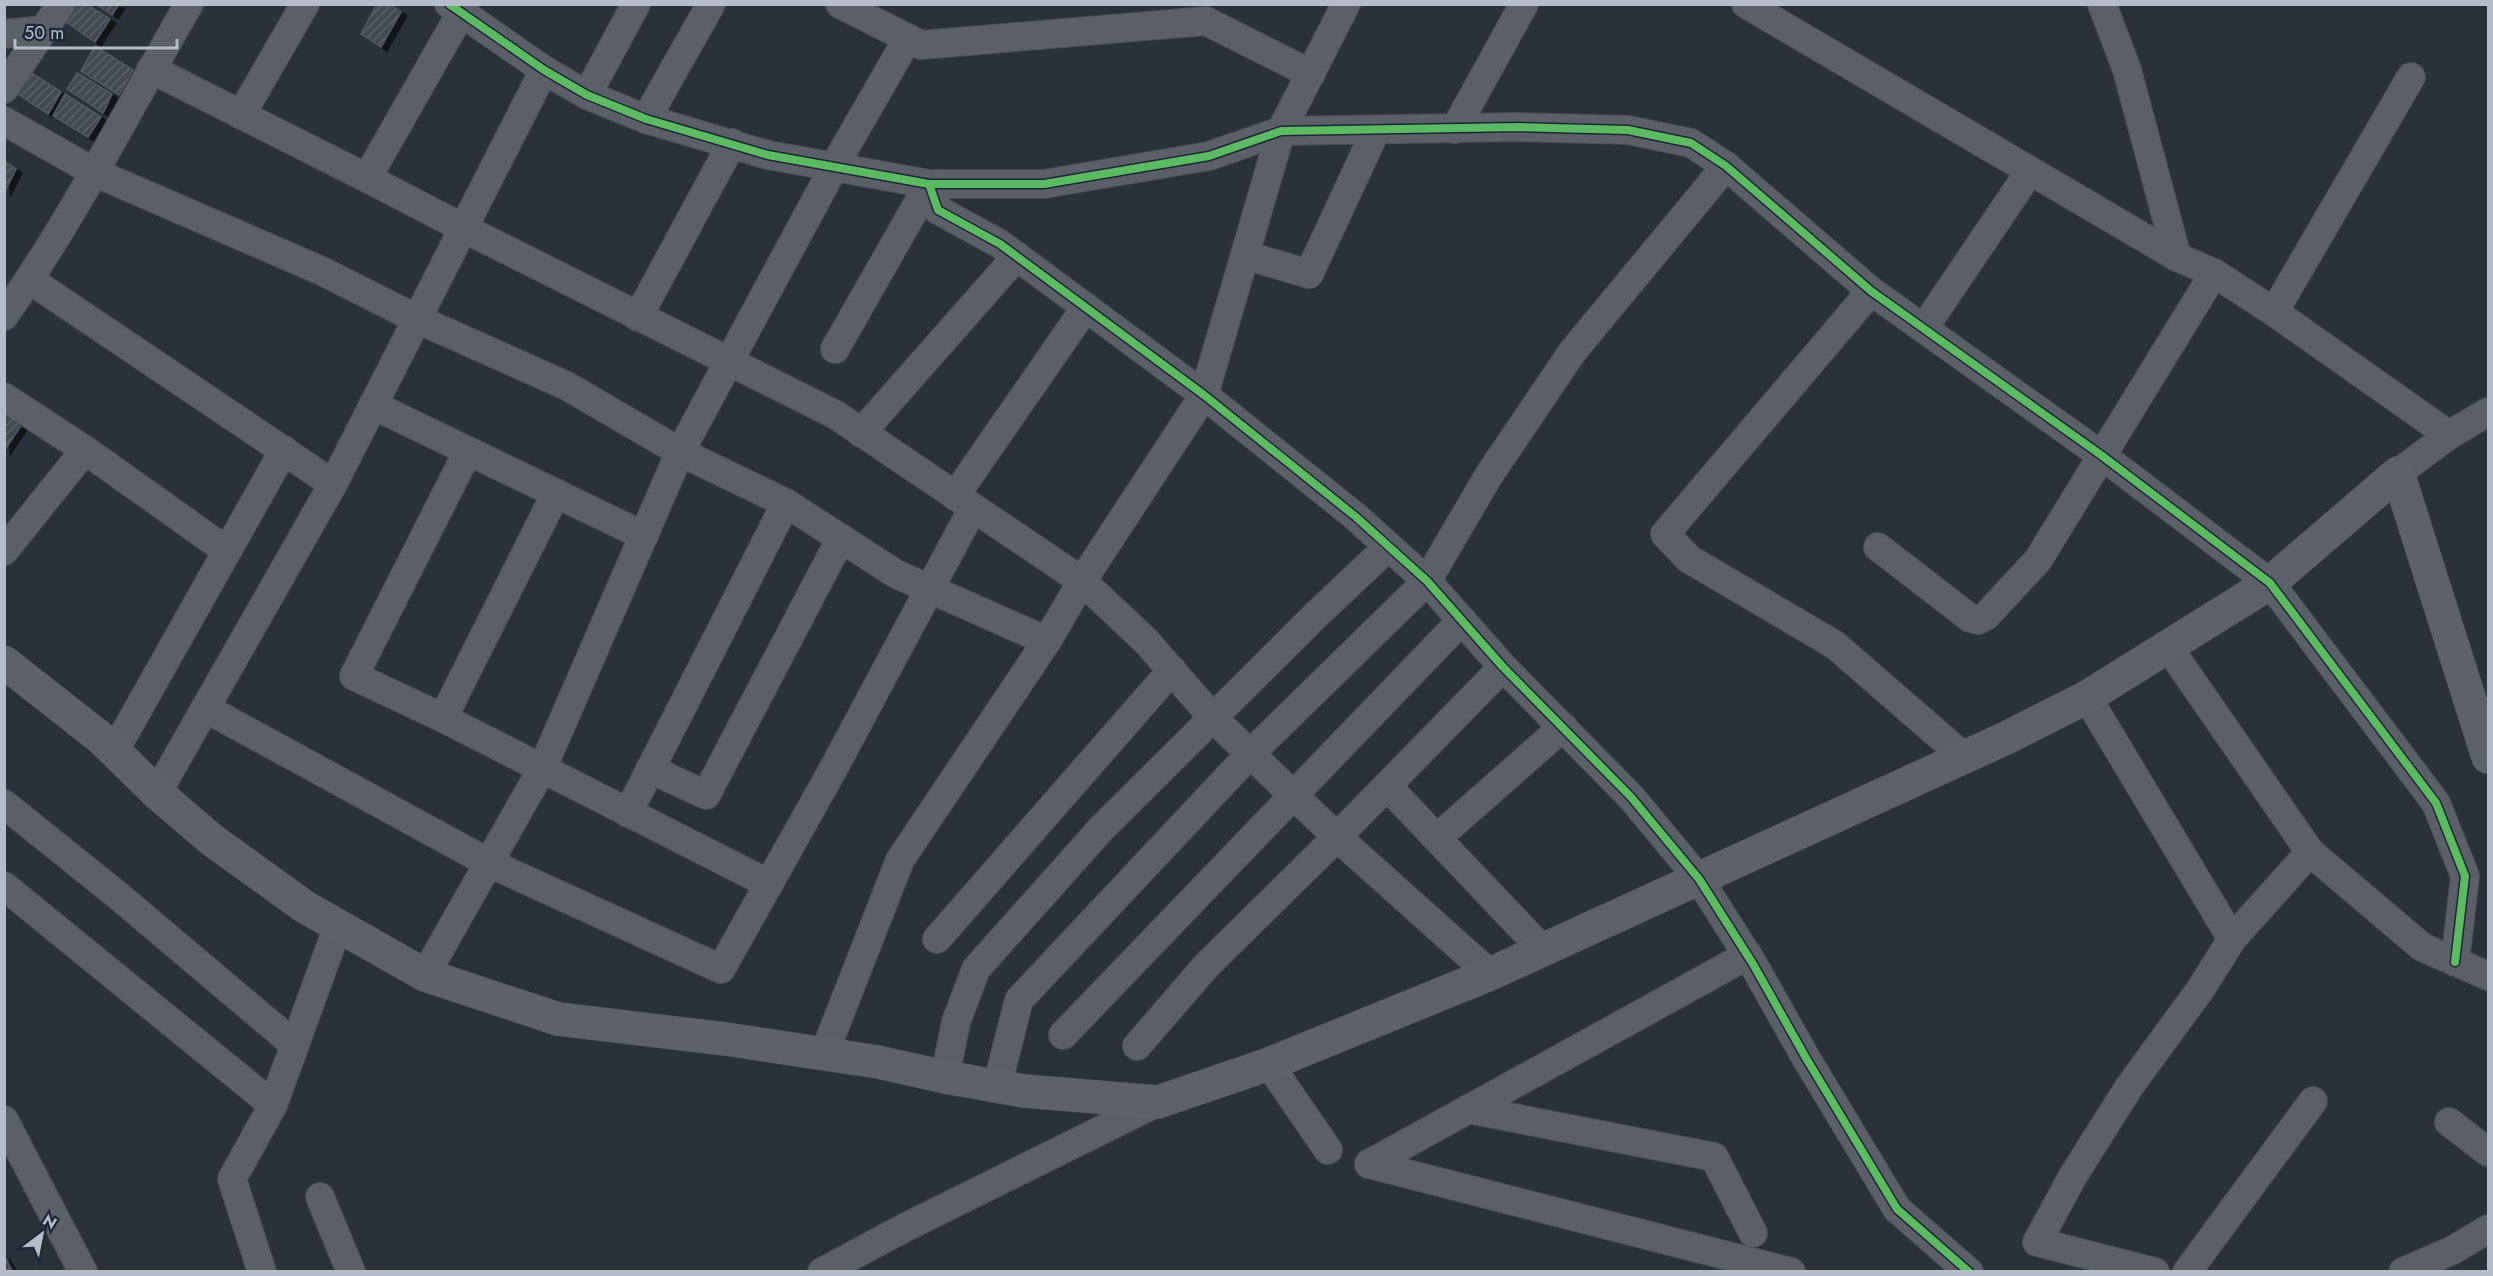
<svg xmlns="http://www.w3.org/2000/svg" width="2493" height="1276" font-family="Jost,sans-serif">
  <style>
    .building { fill: url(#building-hatch); stroke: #525962; stroke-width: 1.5; filter: url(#shadow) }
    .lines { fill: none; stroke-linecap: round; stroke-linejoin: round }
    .minor-casing { stroke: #494d55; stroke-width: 30 }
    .major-casing { stroke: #484e57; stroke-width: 34 }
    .minor { stroke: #5b6068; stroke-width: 28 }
    .major { stroke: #5d626a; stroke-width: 33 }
    .cycleway-casing { stroke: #1d2736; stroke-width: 11 }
    .cycleway { stroke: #5cba63; stroke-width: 8 }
  </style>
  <defs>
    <pattern id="building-hatch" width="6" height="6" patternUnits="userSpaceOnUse" patternTransform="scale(1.5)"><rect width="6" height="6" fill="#424850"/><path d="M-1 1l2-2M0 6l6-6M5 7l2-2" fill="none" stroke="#5b6068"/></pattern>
    <filter id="shadow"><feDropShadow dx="6" dy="4" stdDeviation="0" flood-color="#0009"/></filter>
  </defs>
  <rect width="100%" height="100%" fill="#2a313b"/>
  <g class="building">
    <polygon points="71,4 86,4 110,19 95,42 62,19"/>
    <polygon points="96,4 119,4 112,15"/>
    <polygon points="377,4 389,4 401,12 381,47 361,34"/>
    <polygon points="95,46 133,70 119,95 81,71"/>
    <polygon points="27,70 61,92 48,114 13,91"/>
    <polygon points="77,73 112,94 103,113 67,89"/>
    <polygon points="65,94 101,117 88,137 53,116"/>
    <polygon points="4,161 16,169 5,191 4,191"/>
    <polygon points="4,410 22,424 4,451"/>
    <polygon points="4,1256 13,1272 4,1272"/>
  </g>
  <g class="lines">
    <defs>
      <g id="minor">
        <polyline points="449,4 544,70 587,95 646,119 768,155 929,184 1044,184 1209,156 1281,131 1519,127 1628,130 1691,143 1726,166 1871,291 2101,455 2270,583 2436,803 2465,876 2455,962"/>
        <polyline points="840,4 921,45 1206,21 1311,74"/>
        <polyline points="1746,4 2177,257 2214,273 2274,312 2449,435"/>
        <polyline points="2102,4 2127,70 2177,257"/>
        <polyline points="4,34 45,30"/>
        <polyline points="151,69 367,178 461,13"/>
        <polyline points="4,89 61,4"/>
        <polyline points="587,95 636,4"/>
        <polyline points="241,115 305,4"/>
        <polyline points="646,119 711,4"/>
        <polyline points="4,121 96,173 324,272 417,319 567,386 680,452 786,503 896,574 1047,641"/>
        <polyline points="1455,129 1524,4"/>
        <polyline points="367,178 463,228 836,415 1082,581 1146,641 1214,719 1337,837 1490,974"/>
        <polyline points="929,184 938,210 1000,244 1204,395 1356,517 1427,581 1503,667 1631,797 1699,879 1753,964 1806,1058 1897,1209 1969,1272"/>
        <polyline points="1245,255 1309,274 1376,130"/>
        <polyline points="30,280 333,484"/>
        <polyline points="1871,291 1665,534 1689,559 1835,645 1964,757"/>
        <polyline points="2274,312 2411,77"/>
        <path d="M4,316c70,-99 124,-207 185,-312"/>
        <polyline points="638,317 732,143"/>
        <polyline points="1924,328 2030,171"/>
        <polyline points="835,349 929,184"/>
        <polyline points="4,397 85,450 227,551"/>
        <polyline points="373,405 644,536"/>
        <polyline points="861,433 1017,256"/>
        <polyline points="468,451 354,676 443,718 769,884"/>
        <polyline points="2398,473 2449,435 2488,412"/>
        <polyline points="955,496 1086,307"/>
        <polyline points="1878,547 1970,618 1978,620 1986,616 2038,560 2214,273"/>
        <polyline points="4,551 85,450"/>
        <polyline points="2087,697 2232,939"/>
        <polyline points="205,708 489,863 721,969 831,773 973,508"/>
        <polyline points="443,718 556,493"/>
        <polyline points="115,750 284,450"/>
        <polyline points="650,769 706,795 841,538"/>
        <polyline points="1387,786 1543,950"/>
        <polyline points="157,793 333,484 544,70"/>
        <polyline points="4,804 116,894 295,1045"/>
        <polyline points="628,813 786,503"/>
        <polyline points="1437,838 1563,727"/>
        <polyline points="2310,852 2422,947 2488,976"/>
        <polyline points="4,886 273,1105 232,1179 262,1272"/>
        <polyline points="937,939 1172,670"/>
        <polyline points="425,975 542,769 680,452 835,165 908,38"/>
        <polyline points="1063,1035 1462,620"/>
        <polyline points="1137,1046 1206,966 1337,837 1503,667"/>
        <polyline points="824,1054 900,860 1047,641 1082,581 1204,395 1281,131 1346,4"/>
        <polyline points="1269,1064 1328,1150"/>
        <polyline points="945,1077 956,1022 976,969 1100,830 1315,616 1388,547"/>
        <polyline points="997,1086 1019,1000 1251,753 1427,581 1489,475 1573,351 1726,166"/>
        <polyline points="273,1105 338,926"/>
        <polyline points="1468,1109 1714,1157 1753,1233"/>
        <polyline points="4,1120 83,1272"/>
        <polyline points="2449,1122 2488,1152"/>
        <polyline points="1369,1164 1791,1272"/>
        <polyline points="1369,1164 1748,955"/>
        <polyline points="320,1197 351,1272"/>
        <polyline points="822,1272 906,1227 1158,1102"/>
        <polyline points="2155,1272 2037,1242 2073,1176 2129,1087 2200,990 2232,939 2310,852 2169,648"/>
        <polyline points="2187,1272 2313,1101"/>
        <polyline points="2403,1272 2453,1250 2488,1229"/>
      </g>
      <polyline id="major" points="4,662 102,739 157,793 212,840 305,907 425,975 558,1019 726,1039 878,1062 945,1077 1024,1091 1158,1102 1269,1064 1490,974 2006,738 2087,697 2270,583 2398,473 2488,757"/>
    </defs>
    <use href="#minor" class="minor-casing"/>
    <use href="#major" class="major-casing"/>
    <use href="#minor" class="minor"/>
    <use href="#major" class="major"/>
    <defs>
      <g id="cycleway">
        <polyline points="449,4 544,70 587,95 646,119 768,155 929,184 1044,184 1209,156 1281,131 1519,127 1628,130 1691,143 1726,166 1871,291 2101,455 2270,583 2436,803 2465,876 2455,962"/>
        <polyline points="929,184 938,210 1000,244 1204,395 1356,517 1427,581 1503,667 1631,797 1699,879 1753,964 1806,1058 1897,1209 1969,1272"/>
      </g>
    </defs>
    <use href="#cycleway" class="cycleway-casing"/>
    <use href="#cycleway" class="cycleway"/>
  </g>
  <rect width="2493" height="1276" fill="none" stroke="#b5bdcb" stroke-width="12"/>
  <g transform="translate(42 1234) rotate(32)" stroke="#1d2736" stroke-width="4.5" paint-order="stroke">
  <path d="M0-4.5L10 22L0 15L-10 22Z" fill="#b5bdcb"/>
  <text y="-9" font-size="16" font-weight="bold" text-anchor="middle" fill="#b5bdcb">N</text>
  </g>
  <path d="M15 39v9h162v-9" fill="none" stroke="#b5bdcb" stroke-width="3"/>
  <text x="24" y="39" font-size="18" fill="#b5bdcb" stroke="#1d2736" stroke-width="4.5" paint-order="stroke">50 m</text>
</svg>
